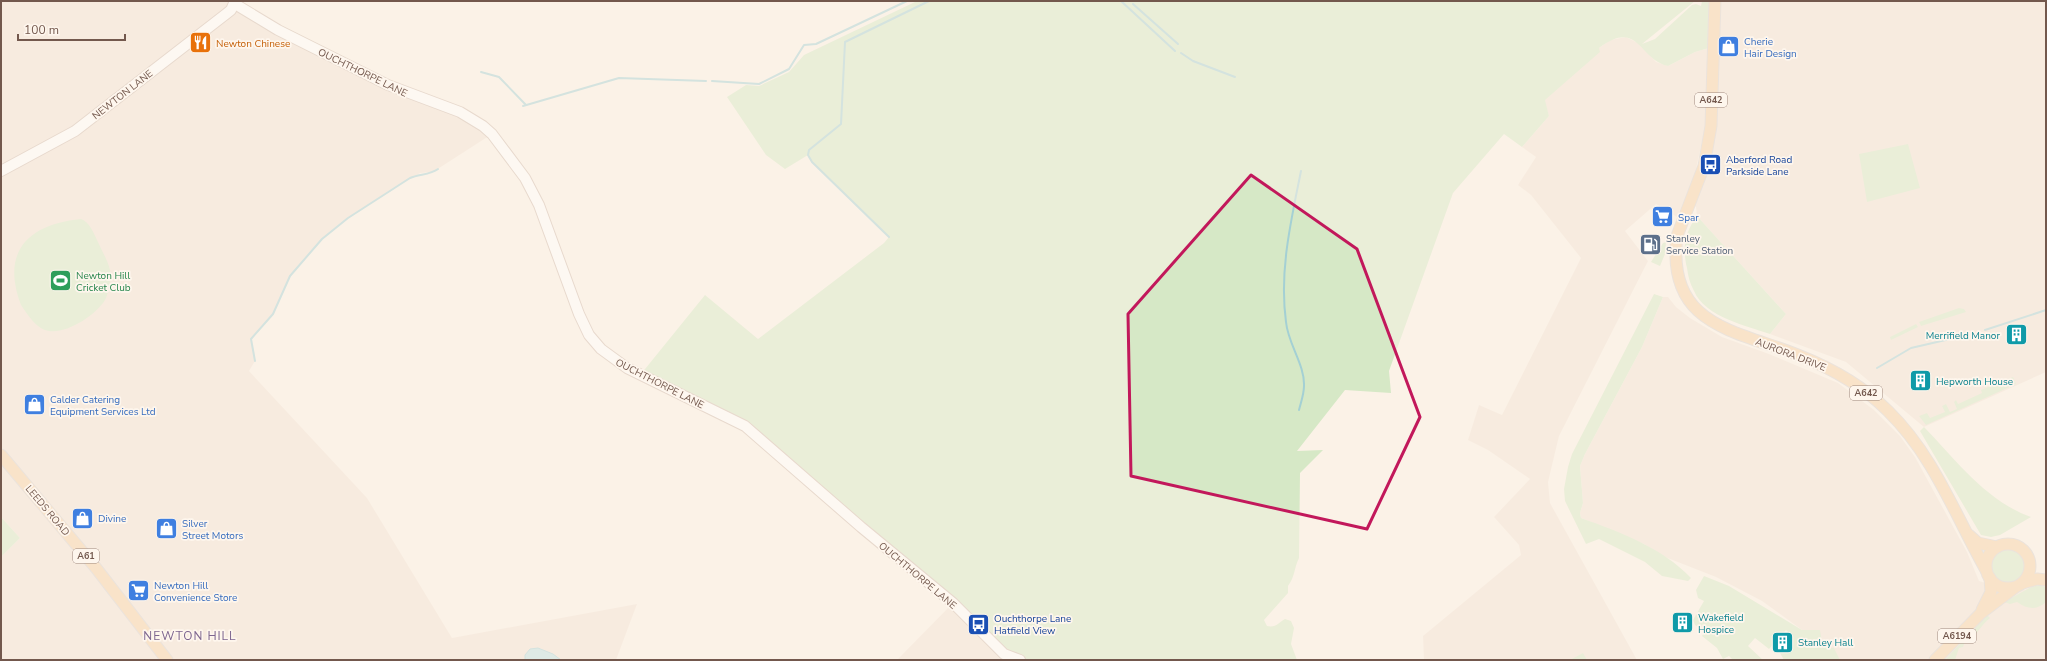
<svg xmlns="http://www.w3.org/2000/svg" width="2047" height="661" font-family="'Nunito Sans',sans-serif">
  <style>
    .residential { fill: #f2e3d6 }
    .green { fill: #d6e8c6 }
    .water { fill: #bde0e3; stroke: #a4d0d4 }
    .lines { fill: none; stroke-linecap: round; stroke-linejoin: round }
    .stream { stroke: #a4d0d4; stroke-width: 2 }
    .secondary-casing { stroke: #d0bbae; stroke-width: 12 }
    .primary-casing { stroke: #d8d0cd; stroke-width: 13 }
    .secondary { stroke: #fff; stroke-width: 10 }
    .primary { stroke: #f5d1a4; stroke-width: 11 }
    .marked { fill: none; stroke: #c2185b; stroke-width: 3; stroke-linejoin: round }
    .labels { text-anchor: middle; stroke-width: 3.5; stroke-linejoin: round; paint-order: stroke }
    .shield { fill: #fef6ed; stroke: #9d877d; stroke-width: 1 }
    .shield-label { font-size: 9px; font-weight: bold; fill: #73584d }
    .shop-label { font-size: 10px; fill: #366cbe; stroke: #fef6ed; text-anchor: start }
    .food-label { font-size: 10px; fill: #c56008; stroke: #fef6ed; text-anchor: start }
    .street-label { font-size: 10px; fill: #73584d; stroke: #fef6ed }
    .transit-label { font-size: 10px; fill: #164399; stroke: #fef6ed; text-anchor: start }
    .service-label { font-size: 10px; fill: #4e5e75; stroke: #fef6ed; text-anchor: start }
    .leisure-label { font-size: 10px; fill: #27864d; stroke: #fef6ed; text-anchor: start }
    .culture-label { font-size: 10px; fill: #0d838f; stroke: #fef6ed; text-anchor: start }
    .quarter-label { font-size: 12px; letter-spacing: 1px; fill: #7d658f; stroke: #fef6ed }
  </style>
  <rect width="100%" height="100%" fill="#fbf2e7"/>
  <g class="residential">
    <polygon points="1,1 235,1 257,18 442,105 492,134 433,172 420,173 387,192 348,218 322,239 290,276 273,314 251,339 255,361 249,371 367,498 452,638 637,604 616,660 1,660 1,557 20,538 1,517"/>
    <polygon points="1715,1 2046,1 2046,372 1924,427 1846,362 1770,334 1786,314 1697,216 1696,207 1691,203 1704,166"/>
    <polygon points="1626,37 1640,44 1656,62 1668,66 1695,52 1709,48 1705,127 1695,174 1677,217 1656,204 1625,231 1648,261 1559,436 1548,482 1550,503 1637,660 1424,660 1423,636 1521,555 1519,545 1494,517 1530,479 1488,450 1468,440 1479,405 1502,415 1581,258 1531,195 1518,185 1536,157 1522,147 1549,116 1544,100 1599,48 1610,40"/>
    <polygon points="1663,297 1668,297 1676,307 1690,318 1722,337 1769,354 1838,383 1874,410 1900,436 1915,457 1967,552 1979,581 2014,592 2041,586 2046,588 2046,660 1826,660 1802,630 1762,601 1716,577 1665,557 1644,544 1581,518 1580,513 1583,503 1580,466 1585,454 1642,347"/>
    <polygon points="953,603 1006,660 897,660"/>
  </g>
  <g class="green">
    <path d="M917,1h778l-53,43 13,-5 37,-34 4,-1 5,2 1,-5h10l-3,47 -14,4 -27,14c-30,-7 -29,-48 -69,-18l1,4 -55,48 4,16 -27,31 -18,-13 -51,59 -64,178 2,22 -46,-3 -48,61 26,-1 -23,23 -1,85c-5,10 -4,19 -11,28v7l-24,27 3,6c9,2 11,-3 18,-7l6,2 3,7 -3,16 6,16h-277l-16,-6 -259,-228 -104,-52 64,-79 53,44 126,-96 5,-6 -77,-75 -4,-7 -23,14 -19,-14 -39,-58 19,-12 13,1 30,-14 15,-17z"/>
    <polygon points="1908,144 1920,188 1867,202 1859,154"/>
    <path d="M1697,216l89,98 -16,20c-23,-8 -65,-17 -76,-43 -4,-7 -6,-15 -7,-23 -5,-20 -2,-36 10,-52z"/>
    <path d="M81,219c9,3 13,15 17,23 4,9 10,19 12,28 1,8 -1,23 -5,30 -9,15 -38,34 -56,31 -13,-2 -21,-16 -28,-26 -21,-55 9,-81 60,-86z"/>
    <polygon points="1666,242 1665,254 1660,266 1651,262 1663,243"/>
    <path d="M1654,294l9,3 -21,50 -57,107 -5,12 3,37 -3,10 1,5c39,14 82,30 110,60l-3,3 -26,-5 -17,-14 -46,-23 -13,5 -21,-43 -1,-12 4,-22 4,-13z"/>
    <polygon points="1959,308 1964,309 1966,312 1921,326 1919,322"/>
    <polygon points="1916,324 1918,327 1891,340 1890,337"/>
    <polygon points="2013,377 2016,384 1926,425 1919,416 1927,413 1930,418 1945,412 1942,406 1946,404 1950,412 1957,409 1954,402 1956,400 1958,404 1982,393 1981,390"/>
    <path d="M1924,427c32,33 62,74 107,90l-31,18 -9,2 -10,-2 -61,-104z"/>
    <polygon points="1,517 20,538 1,557"/>
    <circle cx="2007" cy="567" r="18"/>
    <polygon points="1704,576 1729,586 1802,630 1820,630 1823,647 1834,648 1840,660 1784,660 1780,653 1793,637 1786,630 1769,649 1755,638 1748,646 1763,660 1733,660 1729,656 1723,659 1717,648 1702,636 1705,631 1695,625 1693,620 1704,601 1698,598 1696,590"/>
    <path d="M2040,585l6,2v15c-10,9 -19,7 -29,0l-7,2 -6,-2 27,-15z"/>
    <path d="M1987,615l3,3c-9,7 -12,16 -21,21l-3,-1 -3,9 -4,1 -4,12h-10z"/>
    <polygon points="1583,653 1587,660 1570,660"/>
  </g>
  <polygon class="water" points="538,648 553,654 561,660 525,660 525,655 530,649"/>
  <g class="lines">
    <g class="stream">
      <polyline points="1121,1 1175,51"/>
      <polyline points="1133,4 1178,44"/>
      <polyline points="1181,53 1193,61 1235,77"/>
      <polyline points="481,72 499,77 526,105"/>
      <polyline points="712,81 759,84 789,69 804,45 816,44 907,1"/>
      <polyline points="523,106 619,78 706,81"/>
      <polyline points="889,237 812,162 808,155 809,150 841,124 845,42 929,1"/>
      <polyline points="1985,330 2046,310"/>
      <path d="M255,361l-4,-22 22,-25 17,-38 32,-37 26,-21 62,-40c9,-4 20,-3 28,-9"/>
      <polyline points="1877,368 1911,348 1963,336"/>
      <path d="M1299,410c2,-8 5,-16 5,-24 1,-21 -16,-42 -18,-64 -7,-51 5,-101 15,-151"/>
    </g>
    <defs>
      <g id="secondary">
        <polyline points="235,4 278,30 388,85 460,112 483,126 492,134 525,178 539,205 579,314 589,335 601,349 627,368 745,426 861,527 953,603 1004,654 1020,660"/>
        <polyline points="1,171 75,131 226,14 231,10 235,1"/>
      </g>
      <g id="primary">
        <path d="M1715,1l-4,125 -7,40 -27,70c-11,90 58,94 121,119 33,13 65,31 90,56 46,45 67,104 98,159"/>
        <polyline points="1,455 96,568 167,660"/>
        <polyline points="1969,535 1978,543 1997,547"/>
        <circle cx="2008" cy="566" r="22"/>
        <polyline points="2023,583 2037,579 2046,580"/>
        <polyline points="1982,610 1991,592 1990,578"/>
        <polyline points="1935,660 1981,613 2014,588"/>
      </g>
    </defs>
    <use href="#secondary" class="secondary-casing"/>
    <use href="#primary" class="primary-casing"/>
    <use href="#secondary" class="secondary"/>
    <use href="#primary" class="primary"/>
  </g>
  <path d="M0 0H2047V661H0ZM1251,175l106,74 63,168 -53,112 -236,-53 -3,-162z" fill="#fbf2e7" fill-opacity=".55" fill-rule="evenodd"/>
  <path class="marked" d="M1251,175l106,74 63,168 -53,112 -236,-53 -3,-162z"/>
  <defs>
    <symbol id="restaurant-square" viewBox="-11 -11 22 22"><rect x="-9" y="-9" width="18" height="18" rx="4" fill="#e8710a" stroke="#fef6ed"/><path d="M-5-6h1v4h1v-4h1v4h1v-4h1v5L-1.5 .5V6h-2V.5L-5-1ZM5-6V6H3V1.5H1.5Q1.5-4 5-6Z" fill="#fff"/></symbol>
    <symbol id="shop-square" viewBox="-11 -11 22 22"><rect x="-9" y="-9" width="18" height="18" rx="4" fill="#3f7fe0" stroke="#fef6ed"/><path d="M-5-2.5h2.3a2.7 3.5 0 0 1 5.4 0H5L5.5 6h-11ZM-1.5-2.5h3a1.5 2.3 0 0 0-3 0Z" fill="#fff"/></symbol>
    <symbol id="bus-square" viewBox="-11 -11 22 22"><rect x="-9" y="-9" width="18" height="18" rx="4" fill="#1a4fb4" stroke="#fef6ed"/><path d="M-5-6H5V4H4V6H2V4H-2V6H-4V4H-5ZM-3.5-4V0h7V-4ZM-3.5 1.2v1.5H-2V1.2ZM2 1.2v1.5H3.5V1.2Z" fill="#fff"/></symbol>
    <symbol id="supermarket-square" viewBox="-11 -11 22 22"><rect x="-9" y="-9" width="18" height="18" rx="4" fill="#3f7fe0" stroke="#fef6ed"/><path d="M-6-5.5h2.5l.6 2H6L4.5 2H-2.5L-4.4-4H-6ZM-1.5 3.2a1.3 1.3 0 1 0 .1 0ZM3 3.2a1.3 1.3 0 1 0 .1 0Z" fill="#fff"/></symbol>
    <symbol id="fuel-square" viewBox="-11 -11 22 22"><rect x="-9" y="-9" width="18" height="18" rx="4" fill="#5c6f8a" stroke="#fef6ed"/><path d="M-5.5-6h7V0h2V4h1.3V-2.5L3-4.5l.8-.8L6-3V5H2.5V1h-1V6h-7ZM-4.2-4.7v3.2H.2V-4.7Z" fill="#fff"/></symbol>
    <symbol id="stadium-square" viewBox="-11 -11 22 22"><rect x="-9" y="-9" width="18" height="18" rx="4" fill="#2e9e5b" stroke="#fef6ed"/><path d="M0-5a6.5 5 0 1 0 0 10a6.5 5 0 1 0 0-10ZM-3.5-1.8h7v3.6h-7Z" fill="#fff"/></symbol>
    <symbol id="building-square" viewBox="-11 -11 22 22"><rect x="-9" y="-9" width="18" height="18" rx="4" fill="#0f9aa8" stroke="#fef6ed"/><path d="M-4-6H4V6H1V3H-1V6H-4ZM-2.5-4.3h1.7v1.8h-1.7ZM.8-4.3h1.7v1.8H.8ZM-2.5-1h1.7V.8h-1.7ZM.8-1h1.7V.8H.8Z" fill="#fff"/></symbol>
  </defs>
  <g fill-rule="evenodd">
    <use href="#restaurant-square" x="188" y="30" width="25" height="25"/>
    <use href="#shop-square" x="1716" y="34" width="25" height="25"/>
    <use href="#bus-square" x="1698" y="152" width="25" height="25"/>
    <use href="#supermarket-square" x="1650" y="204" width="25" height="25"/>
    <use href="#fuel-square" x="1638" y="232" width="25" height="25"/>
    <use href="#stadium-square" x="48" y="268" width="25" height="25"/>
    <use href="#building-square" x="2004" y="322" width="25" height="25"/>
    <use href="#building-square" x="1908" y="368" width="25" height="25"/>
    <use href="#shop-square" x="22" y="392" width="25" height="25"/>
    <use href="#shop-square" x="70" y="506" width="25" height="25"/>
    <use href="#shop-square" x="154" y="516" width="25" height="25"/>
    <use href="#supermarket-square" x="126" y="578" width="25" height="25"/>
    <use href="#building-square" x="1670" y="610" width="25" height="25"/>
    <use href="#bus-square" x="966" y="612" width="25" height="25"/>
    <use href="#building-square" x="1770" y="630" width="25" height="25"/>
  </g>
  <g class="labels">
    <g class="shield">
      <rect x="1695" y="93" width="32" height="14" rx="3"/>
      <rect x="1850" y="386" width="32" height="14" rx="3"/>
      <rect x="73" y="549" width="26" height="14" rx="3"/>
      <rect x="1938" y="629" width="38" height="14" rx="3"/>
    </g>
    <g class="shield-label">
      <text x="1711" y="103">A642</text>
      <text x="1866" y="396">A642</text>
      <text x="86" y="559">A61</text>
      <text x="1957" y="639">A6194</text>
    </g>
    <g class="shop-label">
      <text x="1744" y="45">Cherie<tspan x="1744" dy="12">Hair Design</tspan></text>
      <text x="1678" y="221">Spar</text>
      <text x="50" y="403">Calder Catering<tspan x="50" dy="12">Equipment Services Ltd</tspan></text>
      <text x="98" y="522">Divine</text>
      <text x="182" y="527">Silver<tspan x="182" dy="12">Street Motors</tspan></text>
      <text x="154" y="589">Newton Hill<tspan x="154" dy="12">Convenience Store</tspan></text>
    </g>
    <g class="food-label">
      <text x="216" y="47">Newton Chinese</text>
    </g>
    <g class="street-label">
      <text transform="translate(363 72) rotate(26)" y="4">OUCHTHORPE LANE</text>
      <text transform="translate(122 94) rotate(-38)" y="4">NEWTON LANE</text>
      <text transform="translate(1791 354) rotate(21)" y="4">AURORA DRIVE</text>
      <text transform="translate(660 383) rotate(27)" y="4">OUCHTHORPE LANE</text>
      <text transform="translate(48 510) rotate(50)" y="4">LEEDS ROAD</text>
      <text transform="translate(918 575) rotate(40)" y="4">OUCHTHORPE LANE</text>
    </g>
    <g class="transit-label">
      <text x="1726" y="163">Aberford Road<tspan x="1726" dy="12">Parkside Lane</tspan></text>
      <text x="994" y="622">Ouchthorpe Lane<tspan x="994" dy="12">Hatfield View</tspan></text>
    </g>
    <g class="service-label">
      <text x="1666" y="242">Stanley<tspan x="1666" dy="12">Service Station</tspan></text>
    </g>
    <g class="leisure-label">
      <text x="76" y="279">Newton Hill<tspan x="76" dy="12">Cricket Club</tspan></text>
    </g>
    <g class="culture-label">
      <text x="2000" y="339" text-anchor="end">Merrifield Manor</text>
      <text x="1936" y="385">Hepworth House</text>
      <text x="1698" y="621">Wakefield<tspan x="1698" dy="12">Hospice</tspan></text>
      <text x="1798" y="646">Stanley Hall</text>
    </g>
    <g class="quarter-label">
      <text x="190" y="640">NEWTON HILL</text>
    </g>
  </g>
  <rect width="2047" height="661" fill="none" stroke="#73584d" stroke-width="4"/>
  <path d="M18 34v6h107v-6" fill="none" stroke="#73584d" stroke-width="2"/>
  <text x="24" y="34" font-size="12" fill="#73584d" stroke="#fef6ed" stroke-width="3" paint-order="stroke">100 m</text>
</svg>
